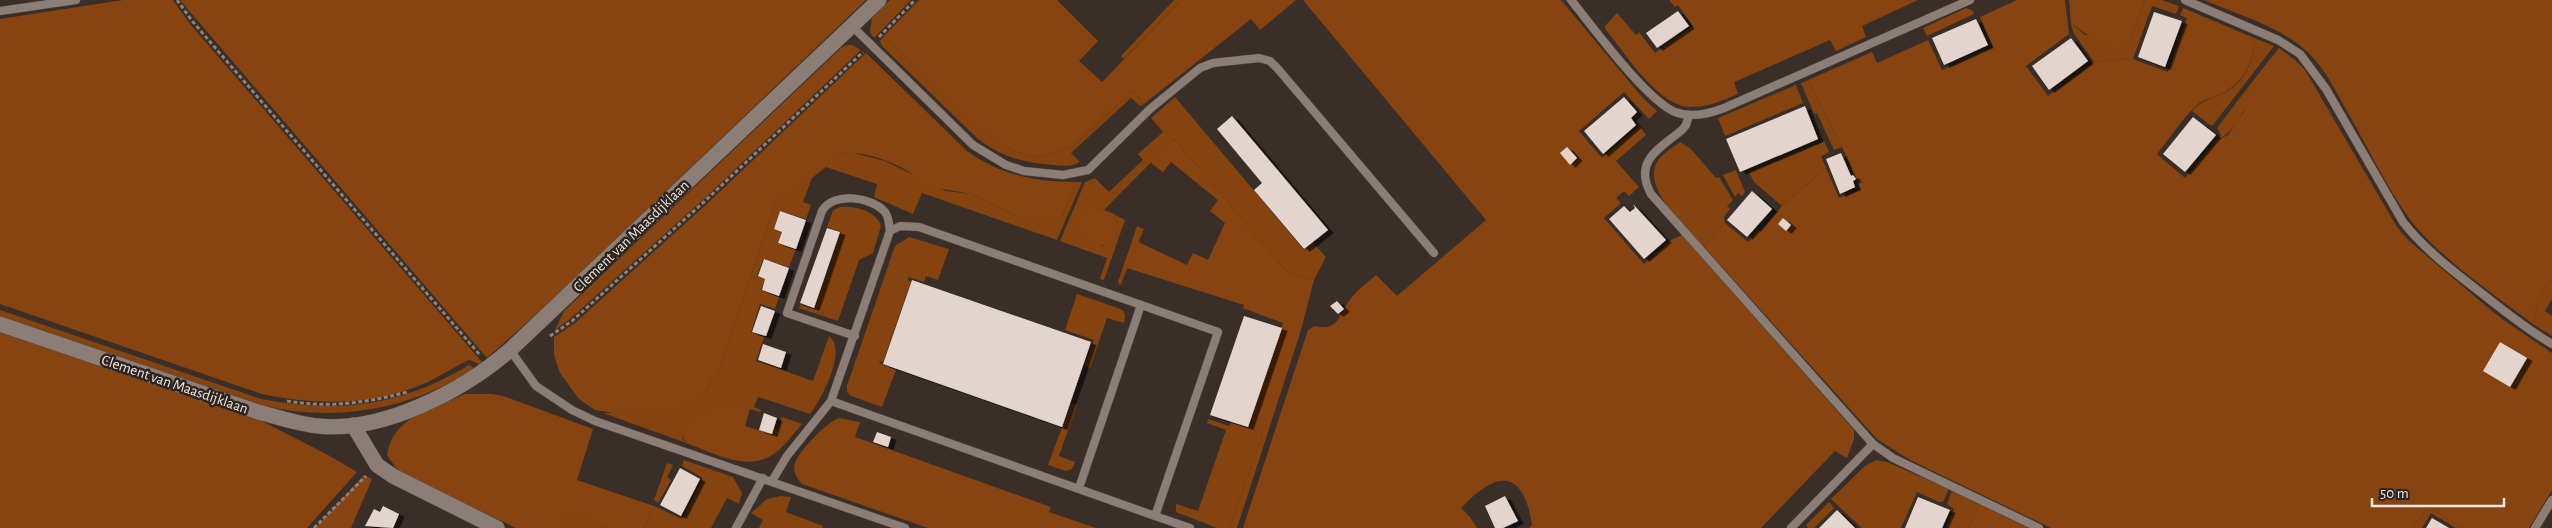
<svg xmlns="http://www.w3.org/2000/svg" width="2552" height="528" font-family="'Alegreya Sans',sans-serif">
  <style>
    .green { fill: #84430f }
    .forest { fill: #874410 }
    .building { fill: #e3d5cd; filter: url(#shadow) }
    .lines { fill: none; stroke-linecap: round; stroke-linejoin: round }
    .service-casing { stroke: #564d48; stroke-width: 9 }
    .minor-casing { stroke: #564d48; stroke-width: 16 }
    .path { stroke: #8a817c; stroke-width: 3; stroke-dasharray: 4 2.5; stroke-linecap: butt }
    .service { stroke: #8b7e76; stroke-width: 8 }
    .minor { stroke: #8b7e76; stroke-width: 15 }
    .labels { text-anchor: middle; stroke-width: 5; stroke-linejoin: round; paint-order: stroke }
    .street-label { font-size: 15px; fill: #eee7e3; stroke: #2f251e }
  </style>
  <defs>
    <filter id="shadow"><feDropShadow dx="5.5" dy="3" stdDeviation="0" flood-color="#0009"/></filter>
  </defs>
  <rect width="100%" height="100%" fill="#392f28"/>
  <g class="green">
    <polygon points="890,0 911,0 874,38 870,33 872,18"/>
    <polygon points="1174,0 1182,0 1124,59 1121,56"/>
    <polygon points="2145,0 2162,0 2179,6 2176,14 2152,6 2133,59 2094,62 2073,32 2071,23 2085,35 2130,41"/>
    <path d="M884,36l89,88 36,25 16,6 15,2 33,-11 60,-56 11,14 -4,2 -9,-8 -60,55 9,9c-8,5 -17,4 -27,3 -29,-2 -51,-8 -75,-26l-96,-93 -2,-5z"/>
    <path d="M2252,37l22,9 -61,79h-3l-18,-14c9,-11 22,-13 34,-19 19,-11 31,-34 26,-55z"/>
    <polygon points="1808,80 1842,147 1834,150 1817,113 1814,114 1801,83"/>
    <path d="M2252,82c-4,22 -14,49 -35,58l4,-5 -4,-7z"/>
    <polygon points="1796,85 1803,103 1725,136 1718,118"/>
    <polygon points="1175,97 1304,250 1313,243 1326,257 1314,280 1288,273 1174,139 1104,210 1097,207 1086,240 1103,246 1117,223 1114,214 1125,220 1104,280 1100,279 1107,258 1060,241 1085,182 1095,178 1109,192 1143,160 1138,154 1163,132 1151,118"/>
    <polygon points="1824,141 1829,152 1821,156 1826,168 1782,206 1754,182 1749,172"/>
    <path d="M1680,142l11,7 25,29 3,-1 14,23 -6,6 3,3 -6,8 1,6 -21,24c-16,-19 -66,-61 -45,-88 5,-6 14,-12 21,-17z"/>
    <path d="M850,152l35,9 61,30 26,3 53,26 37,-3 13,-35h7l-25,58 -135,-47 -9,21 -39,-17 3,-13 -51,-17 -14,11 -9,24 8,3 -5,14 -26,-8 -6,18 8,3 -4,11 18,6 -7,18 -26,-8 -6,17 8,3 -4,11 18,7 -4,12 -15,-5 -9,28 13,5 -8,24 57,20 16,-45c19,14 -8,64 -19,78l-52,-17 -4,10 7,3 -1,2 -10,-3 -68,28 4,6 -83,-30h31l70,-19 16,-28 55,-161 49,-41 14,-10z"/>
    <polygon points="1736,170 1745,192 1742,196 1738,193 1735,197 1723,175"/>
    <path d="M840,207c14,-2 37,4 41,19l-8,27 -14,7 -21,61 -39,-13 1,-3 14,4 27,-77 -14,-5 6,-17z"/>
    <polygon points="1137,226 1144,229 1120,286 1118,282"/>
    <polygon points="909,237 949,249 938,280 926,276 924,282 908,277 908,280 911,281 883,362 880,361 879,363 896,370 882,407 851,396 847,392 847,386 895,246"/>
    <polygon points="2552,278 2552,299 2545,311 2552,316 2552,336 2533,324 2538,299"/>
    <path d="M1077,294l41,14c8,3 8,7 6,15l-17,-5 -17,50 -5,-2 9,-26 -29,-10z"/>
    <path d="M0,310l261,89c77,15 140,7 208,-34l5,3c-62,42 -139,55 -213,37 -32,-8 -64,-22 -96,-33 -55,-18 -110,-37 -165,-56z"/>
    <polygon points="1071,403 1077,405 1059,456 1075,462 1072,469 1066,471 1048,465"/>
    <polygon points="1208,419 1229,426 1231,422 1263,433 1230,528 1217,528 1176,512 1176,504 1198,511 1226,430 1207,423"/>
    <polygon points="684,460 733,477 742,493 739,504 727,498 711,528 644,528 654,506 682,519 703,478 682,466"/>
    <polygon points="1877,460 1887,462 1949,489 1943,502 1939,502 1917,492 1901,528 1862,528 1831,499 1866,465"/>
    <polygon points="667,463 673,465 667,477 671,480 658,503 654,500"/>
    <polygon points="1952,491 1979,504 1968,528 1946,528 1954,509 1947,504"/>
    <polygon points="781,496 791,497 786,512 823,526 822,528 759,528 763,520 751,513 767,499"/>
    <polygon points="1829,502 1834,508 1814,528 1808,528 1806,525"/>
    <polygon points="565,508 607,528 559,528"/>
    <polygon points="2433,509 2462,528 2456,528 2431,513 2422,528 2412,528 2425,511"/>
  </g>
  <g class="forest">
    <path d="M123,0h50l17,24 292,338 -3,2 -10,-4c-16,7 -31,18 -48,25 -51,21 -106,20 -159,9l-262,-90v-285z"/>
    <polygon points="180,0 866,0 552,300 487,358"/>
    <polygon points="919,0 1057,0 1098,41 1079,61 1102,82 1182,0 1296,0 1260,30 1251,19 1144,104 1133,90 1073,146 1040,157 1025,155 1009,149 972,124 884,36"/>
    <path d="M1303,0h258l81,97 15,14 -8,8 -25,-27 -45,39 23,27 35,-30 3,-1 6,8 -30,26 23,26 -10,9 -5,-5 -8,7 5,5 -17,15 40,46 27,-24 11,-5 172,195v9l-7,19 -12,-7 -74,77h-232l3,-3c-9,-58 -36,-54 -71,-17l9,9 7,11h-234l65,-198 7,-4c24,6 23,-11 34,-25 7,-10 18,-18 27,-26l21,21 89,-76z"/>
    <path d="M1669,0h249l-56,26 4,11 -30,14 -6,-11 -96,42 4,12c-15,6 -31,14 -48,13 -32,-1 -65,-54 -84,-77l-1,-4 12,-13 19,22 3,-3 16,21 38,-27 -15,-21 -3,2z"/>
    <path d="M2017,0h48l4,34 -43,32 22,30 46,-34 39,-3 35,13 19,-54 -7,-3 3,-7 69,29c5,21 -8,44 -27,55 -9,5 -21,7 -28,13 -15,14 -27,33 -40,49l28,24 32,-38 11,-5 5,-7 10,-15 9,-31 27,-34 16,12 10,10 92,157 11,13 90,76 54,37v137l-23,38h-67l-29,-19 -8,2 -13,17h-361l-141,-68 -33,-21 -173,-192 21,-24 23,19 10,-12 3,2 21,-26 44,-38 13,30 22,-8 -19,-43 -34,-67 64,-28 5,11 51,-23 14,30 51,-23 -13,-30z"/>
    <polygon points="2069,0 2145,0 2130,41 2116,49 2096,41 2071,23"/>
    <path d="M2204,0h348v278l-14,21 -5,25c-37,-28 -97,-69 -124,-106 -25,-35 -43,-75 -65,-112 -11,-20 -23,-44 -41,-58 -28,-23 -66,-34 -99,-48z"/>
    <polygon points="1966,8 1972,10 1974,14 1927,36 1923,28"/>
    <polygon points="847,45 852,45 861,50 705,198 570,319 555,330 564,311 841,48"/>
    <path d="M866,53l101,98c34,24 67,31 108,31l-13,35 -9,6 -28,-3 -53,-26 -47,-8c-15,-20 -63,-38 -87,-32l-63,51 -55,161 -16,28 -22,12 -24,7 -38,1 -25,-4 -16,-11 -19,-26 -6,-18v-18l21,-14 134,-121z"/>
    <polygon points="1174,139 1288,273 1314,280 1301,330 1237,528 1230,528 1263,433 1248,428 1283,323 1243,308 1244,305 1127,268 1138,242 1187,265 1193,253 1208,260 1225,223 1210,211 1218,200 1171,162 1163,172 1152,164 1151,160"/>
    <path d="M1097,207l17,7 3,9 -9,21c-11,4 -20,-2 -28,-9l-4,-12 15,-15z"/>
    <polygon points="0,332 256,418 328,455 357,472 307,528 0,528"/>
    <path d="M465,394h27l11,2 90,33 -16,51 77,26 -10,22h-37l-41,-19 -7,19h-43l-108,-52 -12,-8 -9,-13c6,-40 47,-46 78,-61z"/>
    <path d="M719,403l31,6 -5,17 27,8 3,-6 3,1 4,-12 20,7c-9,10 -18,24 -30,31 -26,17 -60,-3 -86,-12l-5,-11 8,-12z"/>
    <path d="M839,418l21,4 -5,15 196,70 -2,5 47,16h-168l-126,-44c-5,-6 -10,-13 -7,-21 4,-12 32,-41 44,-45z"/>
    <polygon points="364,475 372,479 351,528 315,528"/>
    <polygon points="1979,504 2028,528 1968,528"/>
  </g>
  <g class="building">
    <polygon points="1678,11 1689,26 1657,48 1646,33"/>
    <polygon points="2154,12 2182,21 2165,67 2138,57"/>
    <polygon points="1976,19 1988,45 1944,65 1932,38"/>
    <polygon points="2071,38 2088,61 2049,90 2032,66"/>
    <polygon points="1624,97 1637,112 1631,118 1636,125 1603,154 1584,131"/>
    <polygon points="1805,106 1818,139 1740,172 1726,139"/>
    <polygon points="1232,116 1328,230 1304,249 1254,190 1262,183 1217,129"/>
    <polygon points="2193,117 2216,135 2185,172 2163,154"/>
    <polygon points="1567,147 1577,158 1570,165 1560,153"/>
    <polygon points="1841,153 1851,176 1853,175 1856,179 1853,181 1855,187 1840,194 1826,159"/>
    <polygon points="1752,191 1772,209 1747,237 1727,220"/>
    <polygon points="1633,204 1666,240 1644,259 1609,219 1624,206 1630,212 1635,208"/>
    <polygon points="780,211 806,220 796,249 778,243 782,232 774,229"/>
    <polygon points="1783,218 1791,225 1786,231 1778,224"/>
    <polygon points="827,228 840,232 814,308 800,303"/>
    <polygon points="764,259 789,268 779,296 762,290 765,279 758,276"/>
    <polygon points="912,280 1091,342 1062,427 883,364"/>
    <polygon points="1337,301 1344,309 1338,314 1330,306"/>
    <polygon points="761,306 775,311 766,336 752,332"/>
    <polygon points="1244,316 1282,328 1248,427 1210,415"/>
    <polygon points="2500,342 2527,358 2510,387 2483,371"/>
    <polygon points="763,344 786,352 781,368 758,360"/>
    <polygon points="764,413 777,418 772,434 759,430"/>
    <polygon points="877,432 891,437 888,447 873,442"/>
    <polygon points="680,468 700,479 681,516 660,505"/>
    <polygon points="1505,496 1518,521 1503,528 1495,528 1485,506"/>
    <polygon points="1918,497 1950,510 1942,528 1905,528"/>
    <polygon points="383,506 399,514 393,528 365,526 374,509 380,512"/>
    <polygon points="1837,510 1855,528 1819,528"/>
    <polygon points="2432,518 2449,528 2426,528"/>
  </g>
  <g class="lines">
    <defs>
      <g id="service">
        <path d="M1571,0c22,27 75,100 104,112 16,6 34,2 49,-4l246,-108"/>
        <path d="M2185,0l93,40 22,14 26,35 77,133c21,27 50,49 77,70 23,18 46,37 72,52"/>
        <polyline points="0,11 76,0"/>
        <polyline points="853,27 973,145 1006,165 1024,171 1044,173 1063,175 1088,170 1150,109 1200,68 1213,63 1259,58 1270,61 1278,69 1434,253"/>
        <path d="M1689,115l-3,10 -4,5c-23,19 -49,31 -31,64l222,250 20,14 146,70"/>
        <path d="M855,336l-68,-23 35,-102c12,-20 50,-14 63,1 4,5 4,13 5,19"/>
        <polyline points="510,350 536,386 572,410 595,421 905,528"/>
        <polyline points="772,481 787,456 831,401 890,231 900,226 919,227 1218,332 1155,516 831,401"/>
        <polyline points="1079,488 1141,305"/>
        <polyline points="1155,516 1190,528"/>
        <polyline points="736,528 763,478"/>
        <polyline points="1791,528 1873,444"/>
        <polyline points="2535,528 2552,500"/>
      </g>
      <g id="minor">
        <path d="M0,324l258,88c20,5 40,12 60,14 64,7 145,-35 192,-76l369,-350"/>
        <polyline points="353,425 377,465 393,476 497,528"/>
      </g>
    </defs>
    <use href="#service" class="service-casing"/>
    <use href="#minor" class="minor-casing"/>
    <g class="path">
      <polyline points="177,0 193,22 480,355"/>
      <polyline points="879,37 915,0"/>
      <polyline points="550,336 572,321 706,200 863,52"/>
      <path d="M287,401c41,7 80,2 120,-9"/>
      <polyline points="314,528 366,476"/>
    </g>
    <use href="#service" class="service"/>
    <use href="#minor" class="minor"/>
  </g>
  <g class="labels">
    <g class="street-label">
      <text transform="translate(631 236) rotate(-44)" y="5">Clement van Maasdijklaan</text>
      <text transform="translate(175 384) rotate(19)" y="5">Clement van Maasdijklaan</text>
    </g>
  </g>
  <path d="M2372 498v8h132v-8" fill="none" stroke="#eee7e3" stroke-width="2.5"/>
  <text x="2380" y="498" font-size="15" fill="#eee7e3" stroke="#2f251e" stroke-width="4" paint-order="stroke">50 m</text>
</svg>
